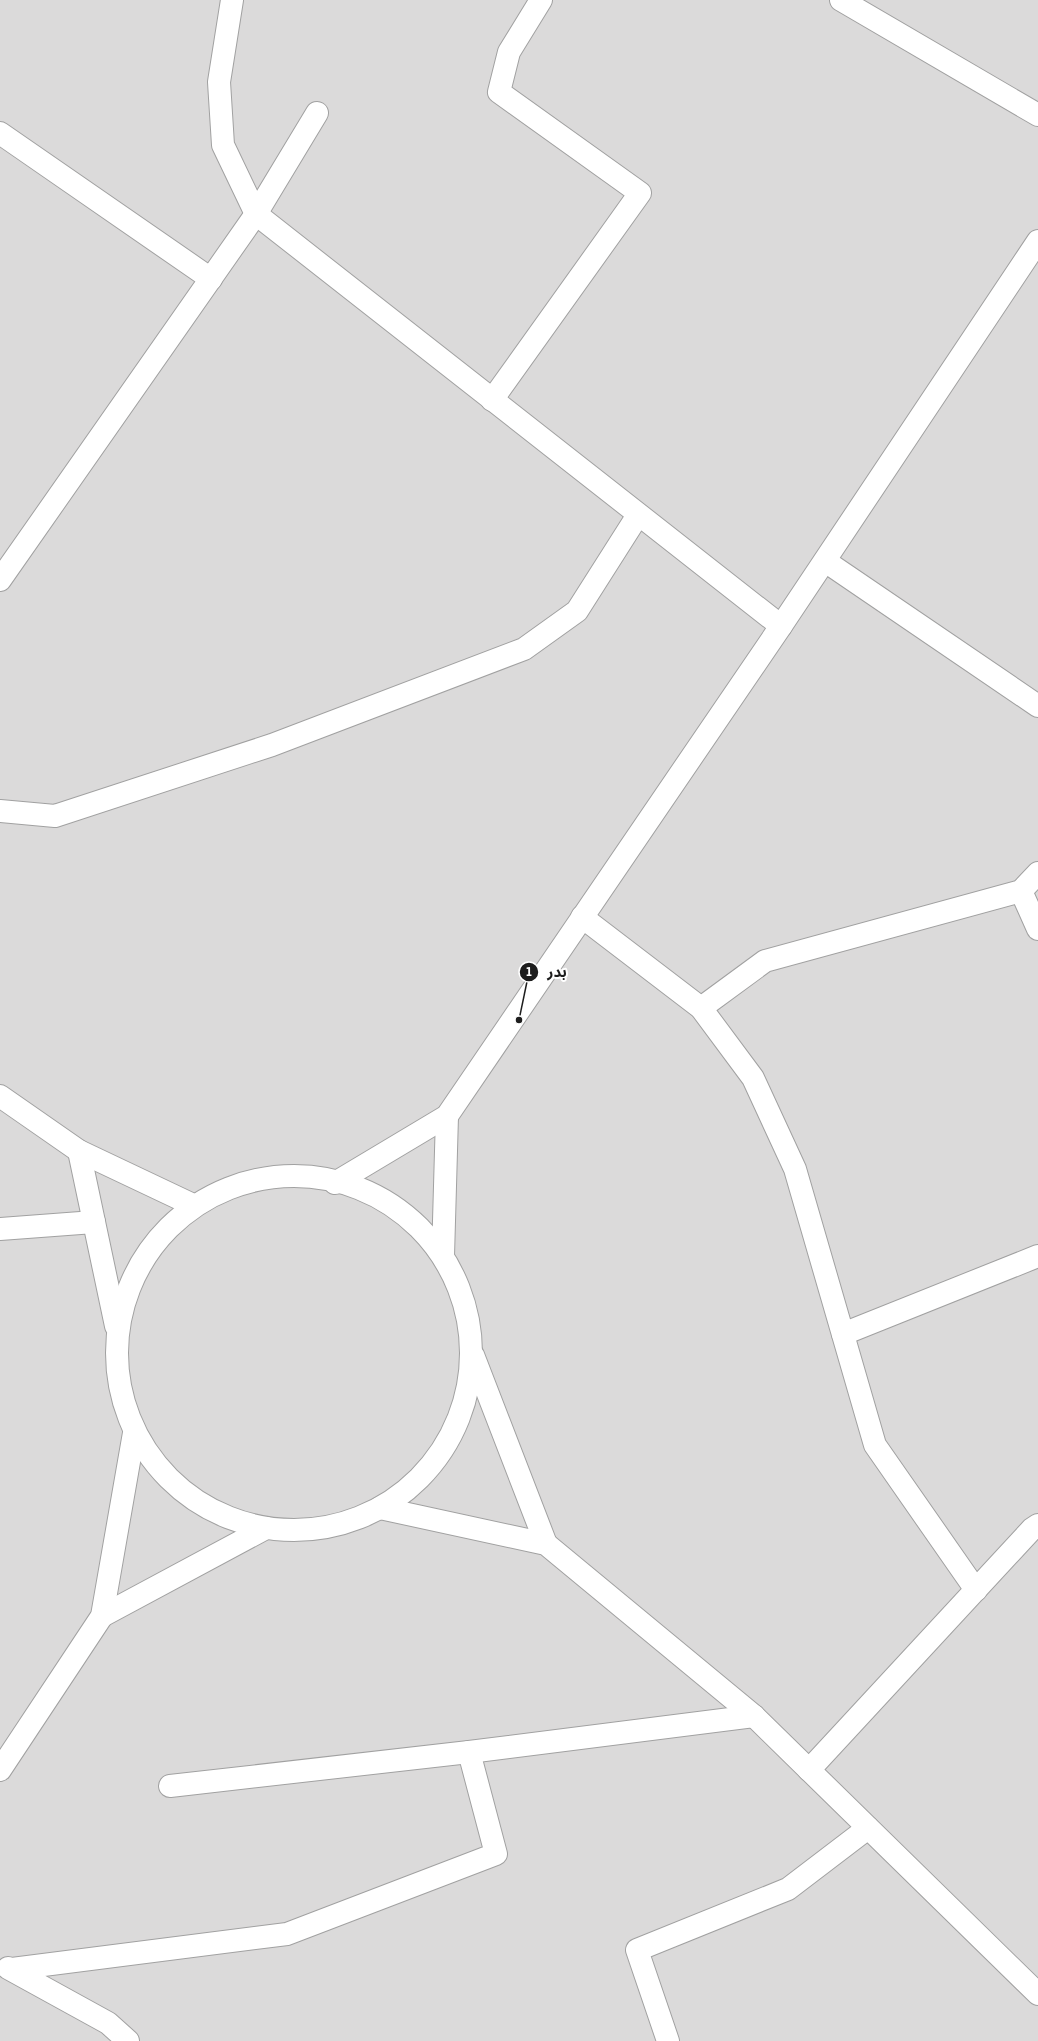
<svg xmlns="http://www.w3.org/2000/svg" width="1038" height="2041" font-family="'Asap Condensed','Noto Sans Arabic',sans-serif">
  <style>
    .residential { fill: #dbdada }
    .lines { fill: none; stroke-linecap: round; stroke-linejoin: round }
    .minor-casing { stroke: #a1a1a1; stroke-width: 24 }
    .minor { stroke: #fff; stroke-width: 22 }
    .leader { fill: none; stroke: #1d1d1d; stroke-width: 1.5 }
    .callout-dot { fill: #1d1d1d; stroke: #fff; stroke-width: 1.5 }
    .mark-label { font-size: 12px; text-anchor: middle; font-weight: bold; fill: #fff }
    .callout-label { font-size: 15px; text-anchor: middle; font-weight: bold; fill: #1d1d1d; stroke: #fff; stroke-width: 4; stroke-linejoin: round; paint-order: stroke }
  </style>
  <rect width="100%" height="100%" fill="#ede9e3"/>
  <rect class="residential" x="0" y="0" width="1038" height="2041"/>
  <g class="lines">
    <defs>
      <g id="minor">
        <polyline points="232,0 219,82 223,145 256,214 781,626"/>
        <polyline points="841,0 1038,115"/>
        <polyline points="0,133 211,279"/>
        <polyline points="492,400 640,193 499,92 509,52 541,0"/>
        <polyline points="825,561 1038,706"/>
        <polyline points="0,580 256,214 317,113"/>
        <polyline points="0,811 55,816 272,745 524,649 577,611 638,515"/>
        <polyline points="1021,891 1038,929"/>
        <polyline points="582,917 701,1008 753,1078 795,1169 875,1445 976,1590"/>
        <polyline points="701,1008 765,961 1021,891 1038,873"/>
        <polyline points="0,1096 79,1151 193,1205"/>
        <polyline points="79,1151 116,1326"/>
        <circle cx="294" cy="1353" r="177"/>
        <polyline points="335,1183 447,1116 781,626 1038,241"/>
        <polyline points="0,1229 94,1222"/>
        <polyline points="443,1256 447,1116"/>
        <polyline points="843,1334 1038,1256"/>
        <polyline points="473,1355 546,1544"/>
        <polyline points="380,1508 546,1544 754,1716 1038,1994"/>
        <polyline points="102,1616 266,1528"/>
        <polyline points="0,1770 102,1616 134,1433"/>
        <polyline points="809,1770 1032,1529 1038,1525"/>
        <polyline points="170,1786 469,1752 754,1716"/>
        <polyline points="8,1968 108,2023 128,2041"/>
        <polyline points="12,1969 287,1934 496,1854 469,1752"/>
        <polyline points="668,2041 637,1950 788,1889 868,1828"/>
      </g>
    </defs>
    <use href="#minor" class="minor-casing"/>
    <use href="#minor" class="minor"/>
  </g>
  <path class="leader" d="M519 1020L529 972"/>
  <g class="callout-dot">
    <circle cx="519" cy="1020" r="4"/>
    <circle cx="529" cy="972" r="10"/>
  </g>
  <g class="mark-label">
    <text x="529" y="976">1</text>
  </g>
  <g class="callout-label">
    <text x="557" y="977">بدر</text>
  </g>
</svg>
